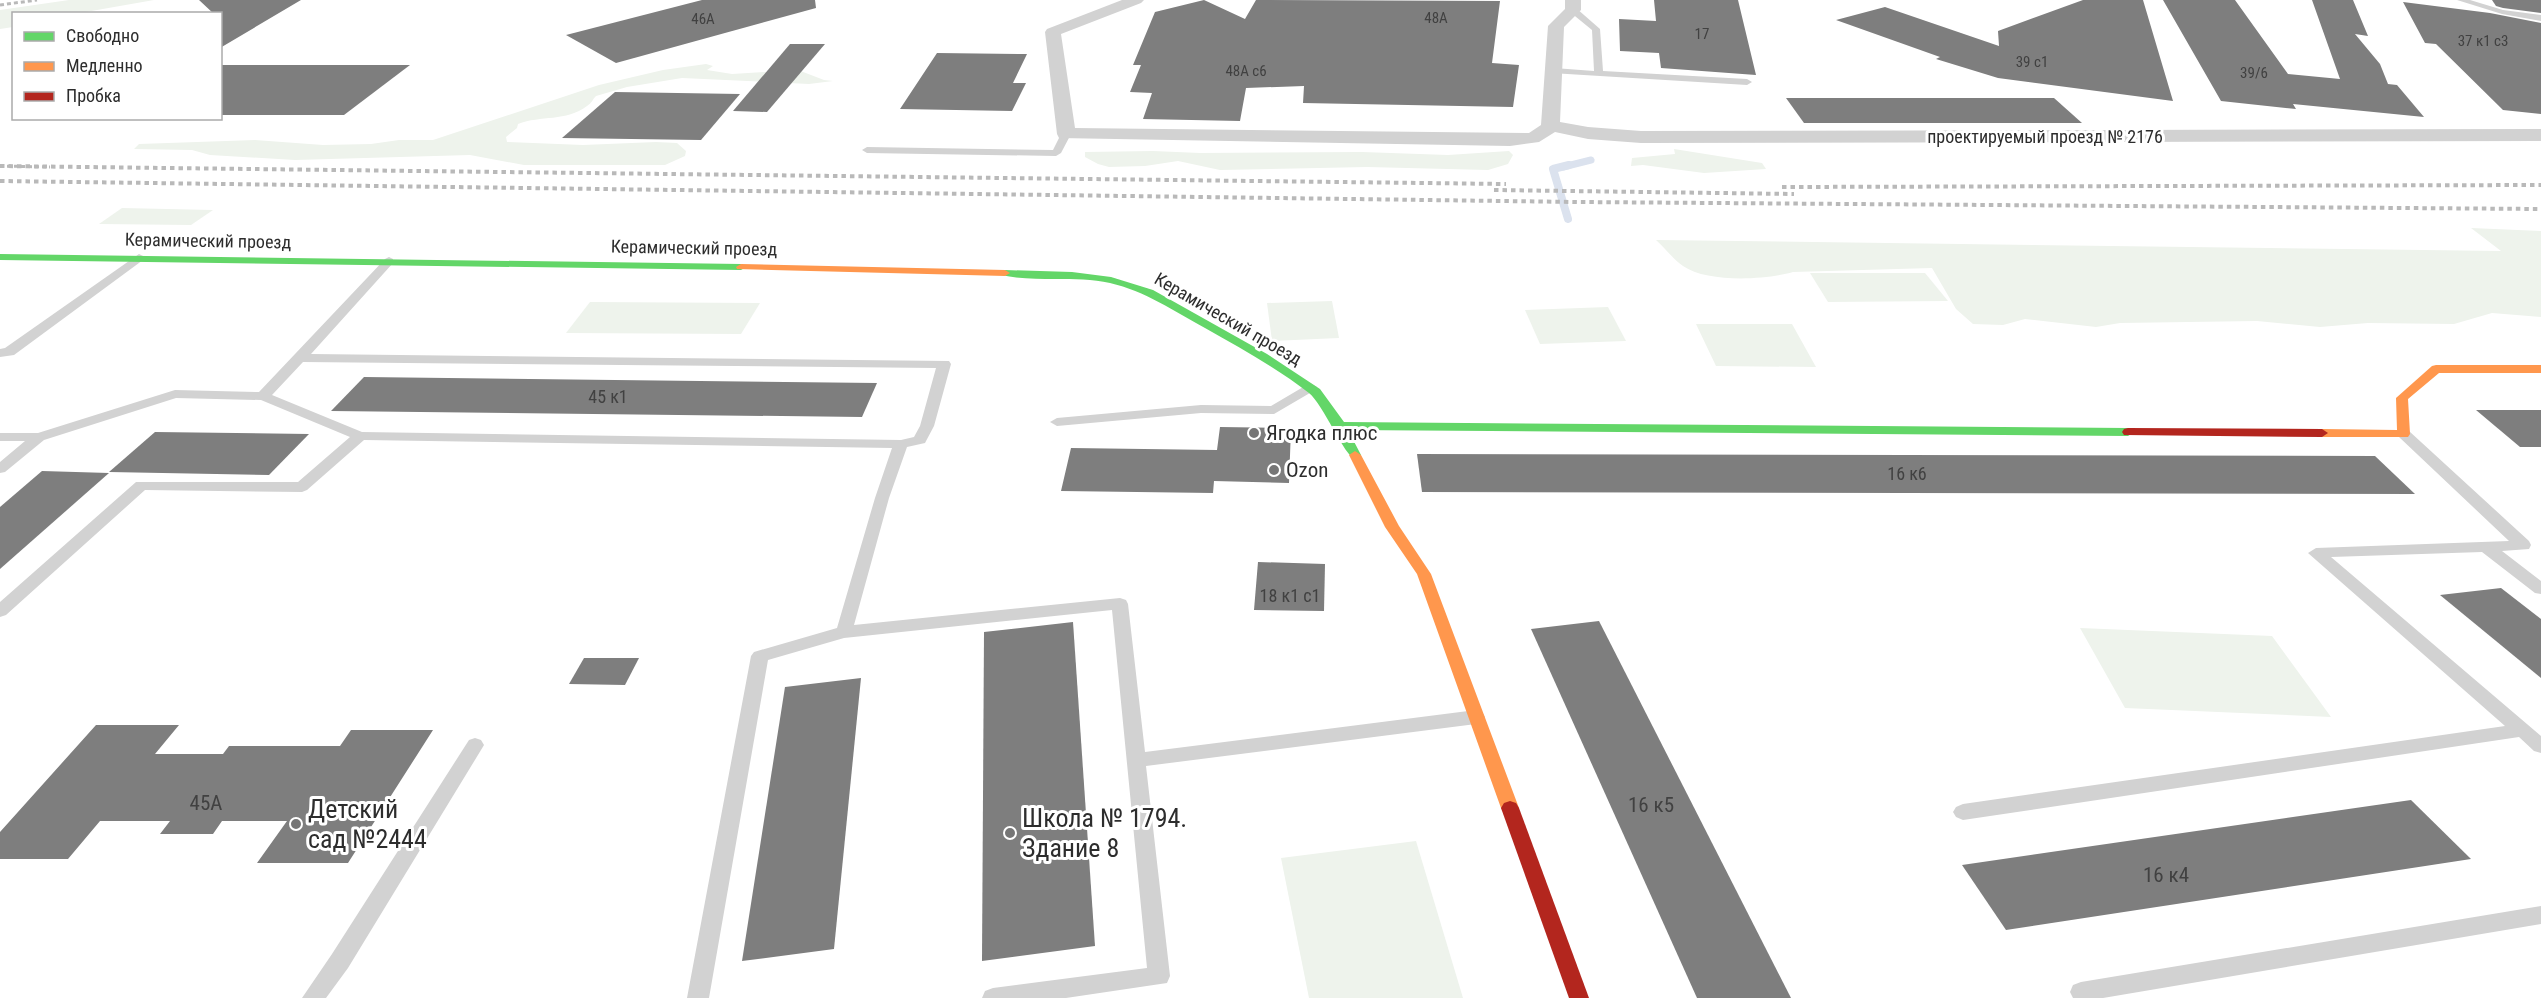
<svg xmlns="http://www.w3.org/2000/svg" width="2541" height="998" font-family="'Roboto Condensed',sans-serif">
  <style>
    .green { fill: #eef3ec }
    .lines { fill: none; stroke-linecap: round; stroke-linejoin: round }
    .stream-far1 { stroke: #dbe2ee; stroke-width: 7 }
    .stream { stroke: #dbe2ee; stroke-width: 8 }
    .building { fill: #7e7e7e }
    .lane { fill: #d2d2d2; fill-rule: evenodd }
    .street { fill: #d2d2d2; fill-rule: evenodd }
    .fast { fill: #63d668; fill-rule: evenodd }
    .slow { fill: #ff974d; fill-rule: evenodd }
    .jam { fill: #b3261e; fill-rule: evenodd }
    .rail-far1 { stroke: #b9b9b9; stroke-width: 3; stroke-dasharray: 4 3; stroke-linecap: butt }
    .rail { stroke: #b9b9b9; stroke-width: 4; stroke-dasharray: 4.5 4; stroke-linecap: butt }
    .poi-dot { fill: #767676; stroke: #fff; stroke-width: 2 }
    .labels { text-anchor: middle; stroke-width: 6; stroke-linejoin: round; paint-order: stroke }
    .far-number-label { font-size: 15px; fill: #414141 }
    .far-street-label { font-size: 18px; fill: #2d2d2d; stroke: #fff }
    .number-label { font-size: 18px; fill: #414141 }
    .poi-label { font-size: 21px; fill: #2d2d2d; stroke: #fff; text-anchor: start }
    .near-number-label { font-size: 21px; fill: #414141 }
    .near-poi-label { font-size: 26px; fill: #2d2d2d; stroke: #fff; text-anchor: start }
  </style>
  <rect width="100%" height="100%" fill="#fff"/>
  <g class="green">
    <polygon points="69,0 154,0 80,13 14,14 13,27 0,29 0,10"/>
    <path d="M706,64l7,2 -6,4 25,4 66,-4 26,10 9,1 -24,3 -127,-6 -55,9 -31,9c-4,4 -4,7 -9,10 -21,16 -46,9 -69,18l-1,4 -11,9 1,5 76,3 73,-3 21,1 9,8 -1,5 -20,9h-141l-54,-10 -175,5 -85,-5 -18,-5 -58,-1 5,-5 116,-4 68,5 48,-1 28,-4h34l166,-55 64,-15z"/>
    <polygon points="1674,149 1762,163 1766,169 1704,173 1643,165 1631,166 1632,158 1675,154"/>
    <polygon points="1153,151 1200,153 1362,152 1448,155 1509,151 1513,155 1508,164 1488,170 1367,167 1220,170 1178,161 1145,166 1109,167 1098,164 1085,157 1085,152"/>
    <polygon points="122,208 213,210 191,225 99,224"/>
    <path d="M2471,228l70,3v86l-49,-4 -38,11 -86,-1 -48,4 -63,-6 -137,2 -24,4 -71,-8 -22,6 -30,-1 -17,-15 -24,-41 -139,4c-27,8 -86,11 -110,-6 -9,-6 -18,-18 -27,-26l845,11z"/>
    <polygon points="1810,273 1925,273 1948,301 1828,302"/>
    <polygon points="1332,301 1339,338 1272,341 1267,303"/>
    <polygon points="590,302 760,303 741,334 566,333"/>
    <polygon points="1608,307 1626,341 1540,344 1525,310"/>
    <polygon points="1696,324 1792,324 1816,367 1716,366"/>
    <polygon points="2080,628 2272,636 2331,717 2125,708"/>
    <polygon points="1416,841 1463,998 1309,998 1281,858"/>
  </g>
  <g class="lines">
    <polyline class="stream-far1" points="1563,167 1591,160"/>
    <polyline class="stream" points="1568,219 1553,169 1569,165"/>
  </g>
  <g class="building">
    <polygon points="199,0 301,0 220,48 220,14 214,14"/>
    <polygon points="702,0 815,0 816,8 616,63 566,35"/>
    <polygon points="1204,0 1245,19 1256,0 1500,1 1492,63 1519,65 1513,107 1303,103 1304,86 1246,88 1240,121 1143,119 1152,93 1130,92 1141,65 1133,65 1155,12"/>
    <polygon points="1654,0 1738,0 1756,75 1661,68 1659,53 1620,51 1619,19 1656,21"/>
    <polygon points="2083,0 2143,0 2173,101 1998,78 1936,59 1940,57 1836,20 1885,7 1999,46 1998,31"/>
    <polygon points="2163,0 2235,0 2288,74 2340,79 2312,0 2353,0 2368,36 2355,34 2380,64 2388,84 2397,85 2424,117 2293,104 2296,109 2221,101"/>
    <polygon points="2492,0 2541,0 2541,13 2503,8 2496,6"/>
    <polygon points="2403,2 2490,13 2541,23 2541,114 2503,110 2436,44 2425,43"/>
    <polygon points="790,44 825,44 767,112 733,111"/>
    <polygon points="937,53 1027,54 1013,83 1026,83 1012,111 900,109"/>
    <polygon points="220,65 410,65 344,115 220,115"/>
    <polygon points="615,92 740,94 701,140 562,138"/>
    <polygon points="1786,98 2054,98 2082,123 1804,123"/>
    <polygon points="364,377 877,383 862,417 331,411"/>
    <polygon points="2476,410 2541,410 2541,447 2520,447"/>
    <polygon points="1220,427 1291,428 1289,483 1214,481 1213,493 1061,491 1071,448 1217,450"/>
    <polygon points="155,432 309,434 269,475 109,472"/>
    <polygon points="1417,454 2375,456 2415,494 1422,492"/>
    <polygon points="42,471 109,473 0,569 0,507"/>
    <polygon points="1258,562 1325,564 1324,611 1254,610"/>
    <polygon points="2501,588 2541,619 2541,678 2440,595"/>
    <polygon points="1599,621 1791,998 1697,998 1531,629"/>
    <polygon points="1073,622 1095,946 982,961 984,632"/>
    <polygon points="584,658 639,658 625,685 569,684"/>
    <polygon points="861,678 834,949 742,961 785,687"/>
    <polygon points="96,725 179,725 155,754 223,754 229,746 340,746 351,730 433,730 348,863 257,863 287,821 222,821 213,834 160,834 170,821 100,821 68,859 0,859 0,832"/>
    <polygon points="2411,800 2471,859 2006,930 1962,865"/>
  </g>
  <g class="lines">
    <g class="lane">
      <polygon points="2457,0 2470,0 2503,10 2541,15 2541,21 2502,14"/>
      <polygon points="1570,8 1576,8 1600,29 1603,71 1747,79 1752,82 1747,85 1551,73 1551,69 1554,68 1594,71 1592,30 1570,12"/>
      <polygon points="1066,131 1071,134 1061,153 1056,156 867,153 862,150 867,147 1053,150 1062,132"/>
      <polygon points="139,254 143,256 143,260 14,355 0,357 0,349 5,348"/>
      <path d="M389,257l4,2v4l-82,91 638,7 2,3 -17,62 -9,17 -18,4 -18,51 -35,127 266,-27 6,2 2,4 17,148 331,-42 6,2 3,5 -3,5 -6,2 -330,42 24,210 -3,7 -101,15h-84l3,-7 8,-3 154,-20 -35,-358 -268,28 -76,22 -59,338h-22l64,-342 3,-4 83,-24 38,-130 17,-50 -528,-8 -57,50 -5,2 -157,-2 -139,125 -6,2v-15l136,-120h162l52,-45 -89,-37 -85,-2 -132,42 -39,32 -5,1v-11l25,-21h-25v-8h38l137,-43 84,2 126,-133zM303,362l633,6 -16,58 -6,11 -13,3 -539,-8 -90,-37z"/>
      <polygon points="1310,383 1317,387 1315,390 1274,414 1201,413 1057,426 1050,422 1057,418 1201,405 1271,406"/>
      <polygon points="2404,430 2409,431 2529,541 2531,545 2529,549 2502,551 2541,581 2541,594 2535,593 2482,552 2331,557 2541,736 2541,753 2534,751 2519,737 1963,820 1956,817 1953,812 1956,807 1963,804 2505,726 2308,553 2316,548 2509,541 2399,437 2397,434"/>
      <polygon points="475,738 481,740 484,745 481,750 348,968 326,998 302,998 332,954 469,740"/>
      <polygon points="2541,906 2541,924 2103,998 2073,998 2070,992 2073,985 2081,982"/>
    </g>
    <polygon class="street" points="1122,0 1144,0 1141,3 1061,34 1075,128 1529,133 1541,125 1548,26 1565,9 1565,0 1581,0 1581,10 1564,27 1560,122 1588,127 1641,131 2541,129 2541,141 1641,143 1588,139 1555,132 1539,142 1510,146 1059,138 1057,134 1045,32 1047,29"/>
    <g class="fast">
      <polygon points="0,254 741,264 746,267 741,270 0,260"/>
      <path d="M1005,270l67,2 39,5 42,13 114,64 53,35 24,33 784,6 6,4 -6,4 -780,-6 13,25 -6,4c-10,-2 -32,-55 -46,-66 -32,-25 -69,-45 -104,-65 -31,-17 -60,-37 -95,-45 -35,-8 -74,0 -109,-8v-4z"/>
    </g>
    <g class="slow">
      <polygon points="741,264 1005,270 1010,273 1005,276 737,269 736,267"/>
      <polygon points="2436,365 2541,365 2541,373 2439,373 2408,399 2410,434 2408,437 2322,437 2316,433 2322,429 2397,430 2396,398 2432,366"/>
      <polygon points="1355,451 1361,455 1399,526 1431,574 1519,808 1516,813 1510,815 1504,813 1501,808 1417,574 1385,527 1349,455"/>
    </g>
    <g class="jam">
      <polygon points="2128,428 2322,429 2328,433 2322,437 2124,435 2122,432 2124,429"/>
      <polygon points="1510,801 1516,803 1519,808 1589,998 1569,998 1501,808 1504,803"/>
    </g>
    <g class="rail-far1">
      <polyline points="0,5 37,0"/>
      <polyline points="0,166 50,167"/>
    </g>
    <g class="rail">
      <polyline points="0,166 1506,184"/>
      <polyline points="0,181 1577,202 2541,209"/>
      <polyline points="1782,187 2541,185"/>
      <polyline points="1494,190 1794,194"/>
    </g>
  </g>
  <g class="poi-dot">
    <circle cx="1254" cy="433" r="6"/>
    <circle cx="1274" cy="470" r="6"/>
    <circle cx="296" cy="824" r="6"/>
    <circle cx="1010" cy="833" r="6"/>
  </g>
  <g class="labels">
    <g class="far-number-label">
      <text x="1436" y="23">48А</text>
      <text x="703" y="24">46А</text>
      <text x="1702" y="39">17</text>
      <text x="2483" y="46">37 к1 с3</text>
      <text x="2032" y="67">39 с1</text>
      <text x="1246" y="76">48А с6</text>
      <text x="2254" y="78">39/6</text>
    </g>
    <g class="far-street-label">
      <text x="2045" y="143">проектируемый проезд № 2176</text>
      <text transform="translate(208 241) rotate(1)" y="6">Керамический проезд</text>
      <text transform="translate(694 248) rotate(1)" y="6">Керамический проезд</text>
      <text transform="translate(1228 319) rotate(30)" y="6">Керамический проезд</text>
    </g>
    <g class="number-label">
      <text x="608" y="403">45 к1</text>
      <text x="1907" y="480">16 к6</text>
      <text x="1290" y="602">18 к1 с1</text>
    </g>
    <g class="poi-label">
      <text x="1266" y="440">Ягодка плюс</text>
      <text x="1286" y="477">Ozon</text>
    </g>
    <g class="near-number-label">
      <text x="206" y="810">45А</text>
      <text x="1651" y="812">16 к5</text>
      <text x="2166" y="882">16 к4</text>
    </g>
    <g class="near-poi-label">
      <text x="308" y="818">Детский<tspan x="308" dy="30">сад №2444</tspan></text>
      <text x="1022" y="827">Школа № 1794.<tspan x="1022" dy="30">Здание 8</tspan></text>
    </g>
  </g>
  <rect x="12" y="12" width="210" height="108" fill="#ffffff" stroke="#ababab" stroke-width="1.5"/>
  <rect x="24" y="32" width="30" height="9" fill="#63d668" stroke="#ababab" stroke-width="1.5"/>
  <text x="66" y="42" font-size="18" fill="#2d2d2d">Свободно</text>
  <rect x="24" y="62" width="30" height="9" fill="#ff974d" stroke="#ababab" stroke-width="1.5"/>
  <text x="66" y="72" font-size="18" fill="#2d2d2d">Медленно</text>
  <rect x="24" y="92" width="30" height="9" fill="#b3261e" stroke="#ababab" stroke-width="1.5"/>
  <text x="66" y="102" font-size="18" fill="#2d2d2d">Пробка</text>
</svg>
